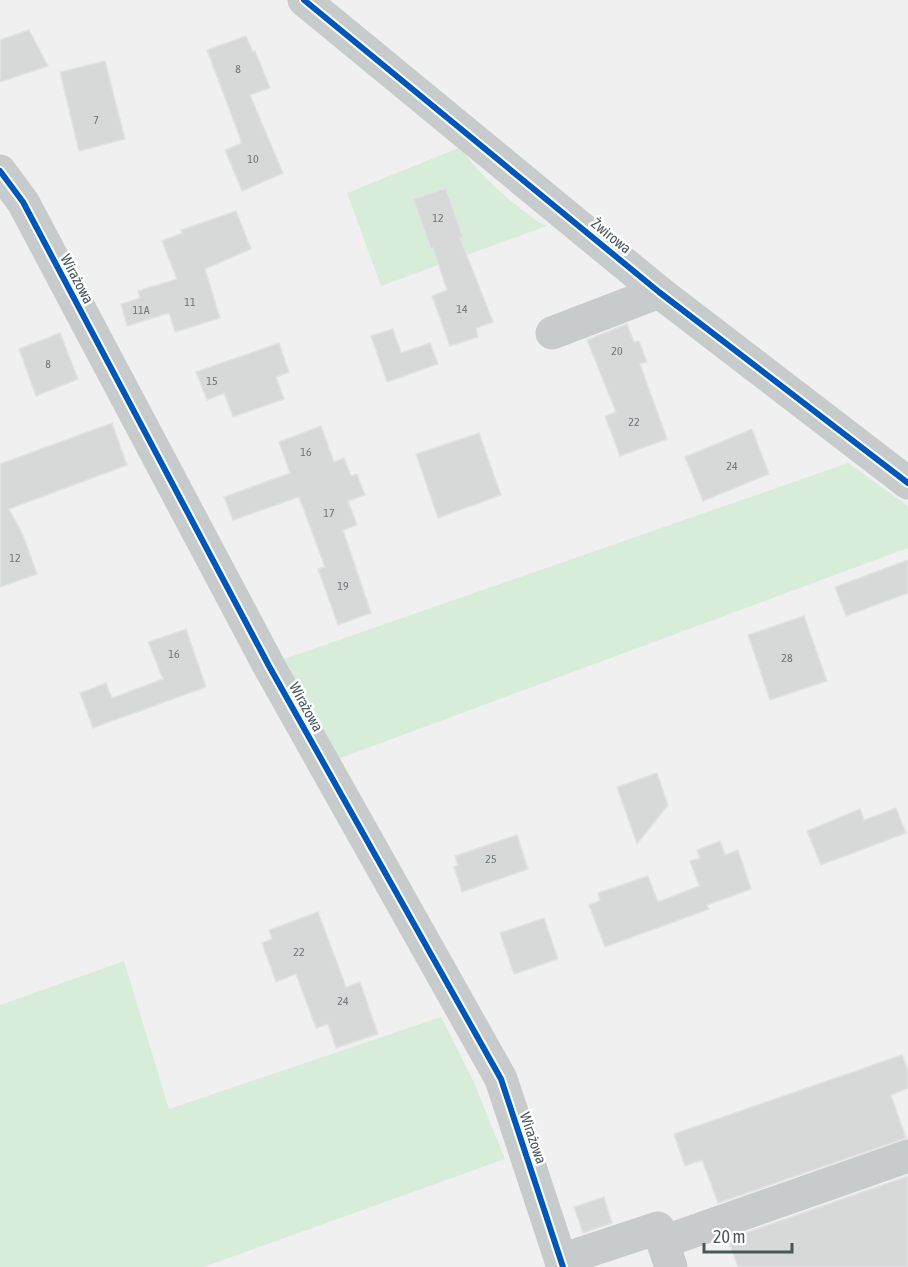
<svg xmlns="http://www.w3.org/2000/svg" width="908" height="1267" font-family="'Asap Condensed',sans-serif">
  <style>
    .green { fill: #d7edda }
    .building { fill: #d7d8d8; stroke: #e2e2e3; stroke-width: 1.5 }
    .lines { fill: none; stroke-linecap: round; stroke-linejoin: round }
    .minor { stroke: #c8cbcc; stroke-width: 33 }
    .cycleway-casing { stroke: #fff; stroke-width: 10 }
    .cycleway { stroke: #0057b8; stroke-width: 6 }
    .labels { text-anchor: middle; stroke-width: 5; stroke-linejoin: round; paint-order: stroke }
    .number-label { font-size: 12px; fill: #6e787c }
    .street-label { font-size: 15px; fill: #49575b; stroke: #fff }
  </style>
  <rect width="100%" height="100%" fill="#f1f0f0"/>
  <g class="green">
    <path d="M461,147c9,20 66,71 86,79l-166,60 -34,-93z"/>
    <polygon points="848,463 908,506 908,548 338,759 284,659"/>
    <polygon points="124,961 169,1109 441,1017 473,1080 505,1159 204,1267 0,1267 0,1005"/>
  </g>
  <g class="building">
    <polygon points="29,30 48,66 0,82 0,40"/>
    <polygon points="246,36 253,52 255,51 270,88 250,95 283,173 242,191 225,150 242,143 207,50"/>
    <polygon points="105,61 125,139 79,151 60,72"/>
    <polygon points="446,188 463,237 460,238 493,322 476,328 478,337 450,346 432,296 447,290 433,248 431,249 413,199"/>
    <polygon points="236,211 251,249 205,269 220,318 175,332 169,313 127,326 121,304 140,298 138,291 177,279 162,241 182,233 181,230"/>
    <polygon points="627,324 634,342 639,341 647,362 640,364 667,439 620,456 605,416 616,412 587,340"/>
    <polygon points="393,329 401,353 430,343 438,364 387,382 371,336"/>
    <polygon points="60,333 78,379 36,396 19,349"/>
    <polygon points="279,343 289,372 276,377 284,399 233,417 224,393 207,400 196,372"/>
    <polygon points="112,423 127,465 9,509 23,535 37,574 0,587 0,464"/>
    <polygon points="321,426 334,462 344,458 351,476 357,474 365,495 348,501 357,525 343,530 371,613 338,625 318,569 325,567 299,497 233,520 224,497 290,473 279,442"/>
    <polygon points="752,429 769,474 703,501 685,457"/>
    <polygon points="479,433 501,495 438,518 416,454"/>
    <polygon points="908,560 908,593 846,616 835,587"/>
    <polygon points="804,616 827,681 770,700 748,635"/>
    <polygon points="186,629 206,687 93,728 80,693 106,683 112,698 163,679 148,642"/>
    <polygon points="657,773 668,805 637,844 617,787"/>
    <polygon points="896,808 906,833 821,865 807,831 860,809 864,820"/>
    <polygon points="517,835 528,869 462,892 454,867 458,865 455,856"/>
    <polygon points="720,841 725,855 738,850 751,889 707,905 709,909 605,947 589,905 600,901 598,893 648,876 658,902 699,886 690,861 700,858 697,850"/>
    <polygon points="318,912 346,987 360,982 378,1034 336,1048 328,1024 316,1028 296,974 276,982 262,943 272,939 269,930"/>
    <polygon points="544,918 558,959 514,974 500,933"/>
    <polygon points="902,1055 908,1070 908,1088 891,1095 906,1138 718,1203 702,1160 685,1166 674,1134"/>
    <polygon points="908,1176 908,1267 738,1267 728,1239"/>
    <polygon points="604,1197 612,1223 583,1233 574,1207"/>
  </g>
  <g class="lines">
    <g class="minor">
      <polyline points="304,0 659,292 908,483"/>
      <polyline points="0,171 23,202 269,666 501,1079 563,1267"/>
      <polyline points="552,333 659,292"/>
      <polyline points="663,1242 908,1156"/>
      <polyline points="561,1260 658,1228 671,1267"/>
    </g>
    <defs>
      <g id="cycleway">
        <polyline points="304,0 659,292 908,483"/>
        <polyline points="0,171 23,202 269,666 501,1079 563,1267"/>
      </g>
    </defs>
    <use href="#cycleway" class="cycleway-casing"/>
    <use href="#cycleway" class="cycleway"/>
  </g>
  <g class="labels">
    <g class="number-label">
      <text x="238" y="73">8</text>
      <text x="96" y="124">7</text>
      <text x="253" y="163">10</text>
      <text x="438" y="222">12</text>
      <text x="190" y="306">11</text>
      <text x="462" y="313">14</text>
      <text x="141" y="314">11A</text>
      <text x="617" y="355">20</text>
      <text x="48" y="368">8</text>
      <text x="212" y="385">15</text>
      <text x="634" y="426">22</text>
      <text x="306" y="456">16</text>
      <text x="732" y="470">24</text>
      <text x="329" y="517">17</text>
      <text x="15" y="562">12</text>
      <text x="343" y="590">19</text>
      <text x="174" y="658">16</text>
      <text x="787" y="662">28</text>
      <text x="491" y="863">25</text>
      <text x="299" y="956">22</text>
      <text x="343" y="1005">24</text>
    </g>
    <g class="street-label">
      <text transform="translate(611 236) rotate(39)" y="5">Żwirowa</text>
      <text transform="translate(77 279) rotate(62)" y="5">Wirażowa</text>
      <text transform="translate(306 707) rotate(61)" y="5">Wirażowa</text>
      <text transform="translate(533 1138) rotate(71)" y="5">Wirażowa</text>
    </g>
  </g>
  <path d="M704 1243v9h88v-9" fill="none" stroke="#49575b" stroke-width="3"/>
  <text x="713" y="1243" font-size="18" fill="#49575b" stroke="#ffffff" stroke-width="4.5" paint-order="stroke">20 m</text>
</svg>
